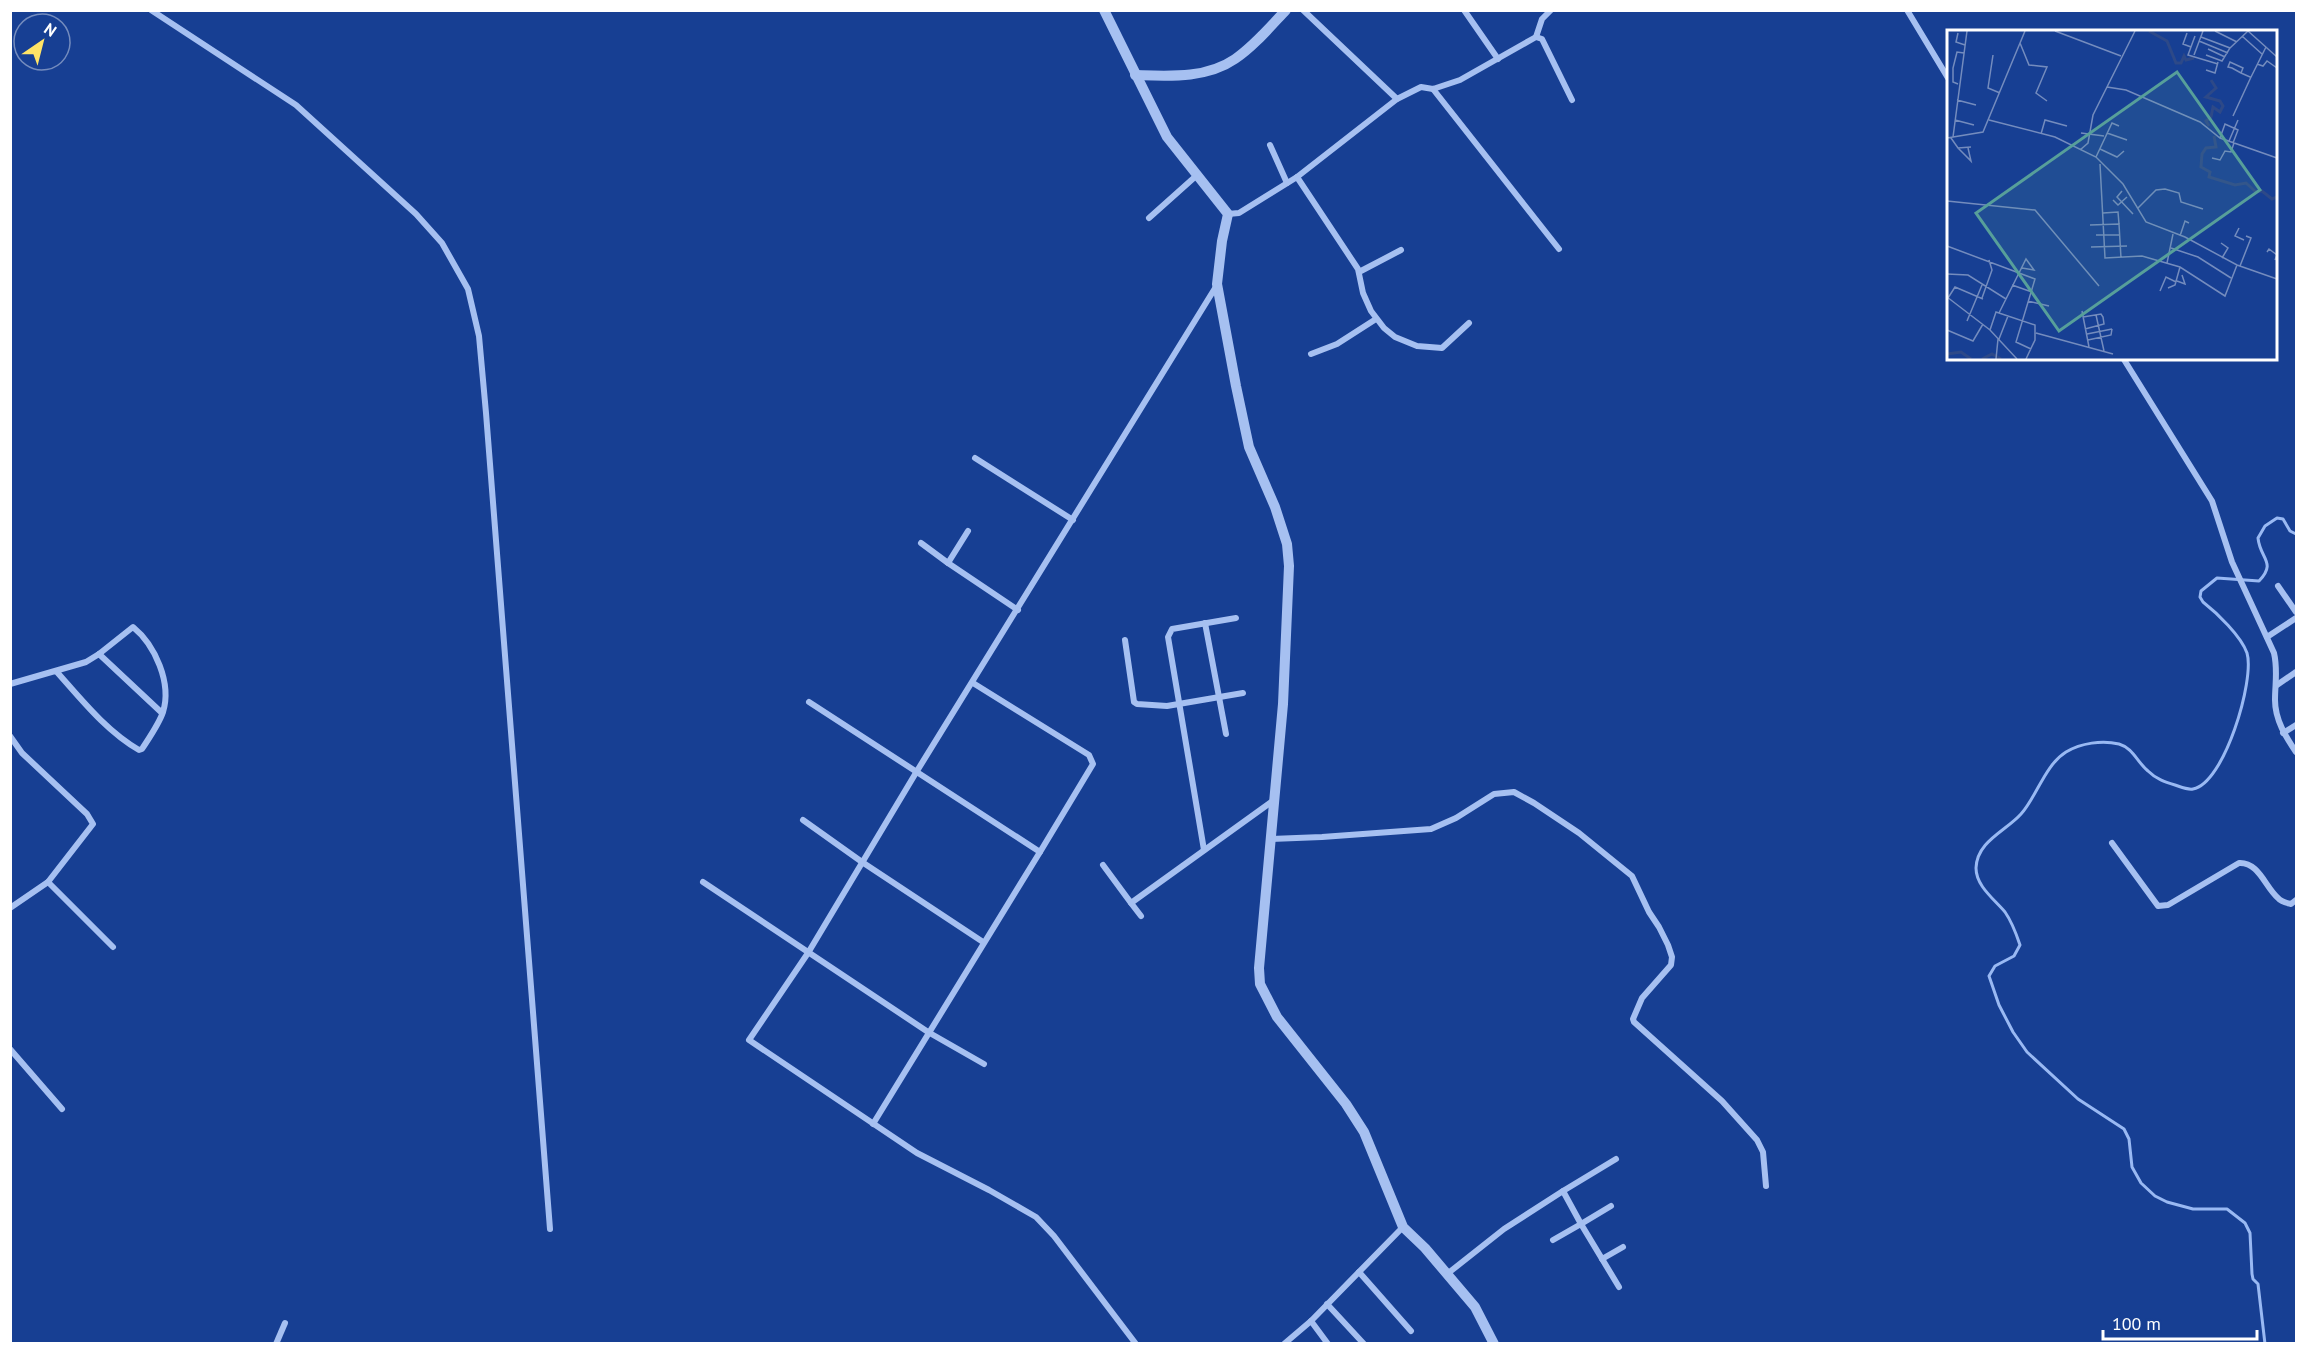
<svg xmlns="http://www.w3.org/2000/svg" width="2307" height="1354" font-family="'PT Sans',sans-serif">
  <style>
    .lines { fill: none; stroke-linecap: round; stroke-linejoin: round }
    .stream { stroke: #99b9f3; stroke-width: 3 }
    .minor { stroke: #a6c0f1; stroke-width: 6 }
    .tertiary { stroke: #a6c0f1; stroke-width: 10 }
    .inset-river { fill: none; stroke: #2d4988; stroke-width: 3 }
    .inset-road { fill: none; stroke: #748cbe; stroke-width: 1.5 }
    .view { fill: #579f9a; fill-opacity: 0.15; stroke: #579f9a; stroke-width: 3 }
    .inset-edge { fill: none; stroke: #fff; stroke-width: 3 }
  </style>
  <rect width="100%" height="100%" fill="#173f93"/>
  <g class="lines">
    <path class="stream" d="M2265,1344l-7,-60 -5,-5 -1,-5 -2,-41 -5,-10 -18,-14h-34l-26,-7 -12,-6 -14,-13 -9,-16 -3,-28 -5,-10 -46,-30 -51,-47 -14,-20 -14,-27 -10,-29 6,-10 19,-10 6,-11c-4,-12 -8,-23 -15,-33 -11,-13 -29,-26 -29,-44 1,-27 30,-37 45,-54 16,-18 24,-49 45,-62 15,-9 36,-12 53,-8 14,4 18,18 29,27 8,8 17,11 27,14 6,2 12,5 18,4 31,-5 62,-109 54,-136 -6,-17 -30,-40 -44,-51l-3,-5 1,-6 16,-13 42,3c18,-19 1,-22 -1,-43l7,-12 12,-8 6,1 7,12 6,3"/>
    <g class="minor">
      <polyline points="151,10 296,105 416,214 442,243 468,289 479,336 486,413 550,1229"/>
      <polyline points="1303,10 1397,99"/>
      <polyline points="1464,10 1498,59"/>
      <polyline points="1907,10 1948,78"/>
      <polyline points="1536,37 1542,19 1551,10"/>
      <polyline points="1433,89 1559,249"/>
      <polyline points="1270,145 1287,183"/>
      <polyline points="1297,177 1358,269 1363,293 1371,311 1384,328 1395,337 1417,346 1442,348 1469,323"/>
      <polyline points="1228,214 1239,213 1297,177 1397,99 1421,87 1433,89 1460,80 1536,37 1542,39 1572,100"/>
      <polyline points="1149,218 1196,176"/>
      <polyline points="1359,272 1401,250"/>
      <polyline points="1311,354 1337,344 1376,319"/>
      <path d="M2123,358l89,143 20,61 42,91c4,17 1,31 1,47 0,20 11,37 21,52"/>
      <polyline points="975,458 1073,520"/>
      <polyline points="921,543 948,563 968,531"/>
      <polyline points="948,563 1018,610"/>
      <polyline points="2278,586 2296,612"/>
      <polyline points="1205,623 1226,734"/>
      <polyline points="2267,637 2296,618"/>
      <polyline points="1125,640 1134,702 1137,704 1167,706 1243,693"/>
      <polyline points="99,654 162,713"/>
      <polyline points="973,683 1089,755 1093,764 1040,852"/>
      <path d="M10,684l76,-22 13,-8 34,-27c22,18 39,56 30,85 -4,12 -14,26 -21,37l-3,1c-33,-19 -58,-51 -83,-79"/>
      <polyline points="2277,685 2296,672"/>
      <polyline points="809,702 1040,852 873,1124"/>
      <polyline points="2283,733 2296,725"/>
      <polyline points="10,736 22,753 87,814 93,824 48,882 10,908"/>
      <polyline points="803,820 862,862 983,942"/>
      <polyline points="1271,839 1322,837 1431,829 1456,818 1494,794 1514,792 1534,803 1579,833 1632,876 1649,912 1659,927 1668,945 1672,957 1671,965 1642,998 1633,1019 1634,1022 1722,1101 1757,1140 1763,1152 1766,1186"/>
      <path d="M2112,843l46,63 10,-1 71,-42c20,-1 26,24 39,35 3,4 9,5 13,6l5,-4"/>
      <polyline points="1204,850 1168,637 1172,629 1236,618"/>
      <polyline points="1103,865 1131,903 1274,800"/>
      <polyline points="48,882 113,947"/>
      <polyline points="703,882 928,1032 984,1064"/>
      <polyline points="1131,903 1141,916"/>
      <polyline points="10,1049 62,1109"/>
      <polyline points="1563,1191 1616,1159"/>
      <polyline points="1611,1206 1581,1224 1619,1287"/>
      <polyline points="1602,1259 1623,1247"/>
      <polyline points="1359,1272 1411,1331"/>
      <polyline points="1447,1274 1504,1229 1563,1191 1581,1224 1553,1240"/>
      <polyline points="1327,1304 1364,1344"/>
      <polyline points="1311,1321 1328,1344"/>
      <polyline points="276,1344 285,1323"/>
      <polyline points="1136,1344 1054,1236 1036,1217 989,1190 917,1153 749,1040 808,953 917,771 1217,285"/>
      <polyline points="1284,1344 1311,1321 1403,1227"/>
    </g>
    <g class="tertiary">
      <polyline points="1104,10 1167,137 1228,214 1222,241 1217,284 1236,386 1249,447 1275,507 1287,544 1289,566 1283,704 1259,968 1260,984 1277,1017 1346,1104 1364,1132 1403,1227 1425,1248 1475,1307 1494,1344"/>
      <path d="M1135,75c33,1 71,4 100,-16 19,-13 35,-32 51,-49"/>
    </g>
  </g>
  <g transform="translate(1947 30)">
    <rect width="330" height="330" fill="#173f93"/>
    <path class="inset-river" d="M202,1l18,10 9,22h5l3,-7 2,4 8,-2M262,96l-3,-5 5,-4 2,-10 7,5 3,-6 -3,-5 -14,-4 10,-9 -5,-8M267,106l2,11 -10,1 -4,6 -1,13 9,5 -1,5 26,8 11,-2 10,9 6,-1 10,8 5,-2M0,324l14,-2 10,7M35,329l10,-5 9,5"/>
    <path class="inset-road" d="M108,1l66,25M268,1l22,11M301,1l29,26M11,3l-2,9 9,3M240,3l-4,11 8,3M248,6l-7,19 30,9M295,6l20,18M254,7l29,11 -8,13 -16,-6M252,11l29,12M73,13l9,22 18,2 -11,26 11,8M283,18l18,-17M261,19l17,8M46,25l-5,33 12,5M247,25l9,-24M310,34l6,2 4,-5 10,7M259,40l9,3 3,-11M294,43l2,-5 -13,-6 -2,5 4,1 9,5 9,4h1l15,-30M11,54l-5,-2v-14l4,-16 7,1M160,57l19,3 74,32 20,16 57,20M10,70l19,5M286,86l18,-39M8,90l19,5M42,90l66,17 41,20 27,27 23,38 39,15 52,28 40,14M134,103l23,3M160,103l20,7M94,104l4,-14 22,6M6,107l14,-106M0,108l36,-6 42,-101M4,108l7,10 13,-1M273,108l5,-14 13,6 -5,13M282,111l9,-21M11,118l13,13 -3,-13M153,119l17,8 7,-6M133,120l8,-7 5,-28 42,-84M149,127l16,-34 7,3M265,128l8,2 5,-9 6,1 3,-9M153,134l5,94 37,-2 38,11 45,29 12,-31M175,161l-5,6 16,17M166,170l5,5 9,-8M0,171l88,9 64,76M191,178l18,-18 9,-1 14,4 2,9 22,7M156,183l15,-1 1,12M143,195l29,-1 2,34M292,198l-4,8 9,4M149,205h23M233,206l5,-15 4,2M274,213l7,5 -6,10M0,216l88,33 -19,63 15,7M144,217l36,-1M224,218l27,9 33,21M320,222l2,-3 8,6 -2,5M220,233l6,-29M293,236l11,-28 -5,-2M0,244l21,1 38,24M230,251l8,3 -3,-9M65,255l20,7M221,258l7,-3 5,-18M213,261l6,-14 10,5M0,267l43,33 27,29M1,268l7,-11 28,12M35,268l10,-28 -3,-10M81,271l21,5M135,281l7,36M52,283l27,-54 8,11 -12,-2M149,285l8,36M136,287l18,-3 2,3 1,7 -19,5M20,291l15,-36M0,300l26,11 10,-17M43,300l6,-18 39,13v15l-9,19M89,303l77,21M140,304l25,-5M52,309l9,-23M141,310l23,-5 1,-6M49,329l2,-20"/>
    <path class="view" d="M230,42l83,118 -201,141 -83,-118z"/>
    <rect width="330" height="330" class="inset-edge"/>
  </g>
  <rect width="2307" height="1354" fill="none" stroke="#ffffff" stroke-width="24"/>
  <g transform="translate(42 42) rotate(35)"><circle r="28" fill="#173f93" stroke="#748cbe" stroke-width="1.5"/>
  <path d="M0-4.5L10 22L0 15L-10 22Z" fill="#ffe466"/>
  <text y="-9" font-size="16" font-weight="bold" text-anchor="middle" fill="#ffffff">N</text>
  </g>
  <path d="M2103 1330v9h154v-9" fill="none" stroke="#ffffff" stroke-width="3"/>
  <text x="2112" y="1330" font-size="18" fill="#ffffff" stroke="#173f93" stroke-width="4.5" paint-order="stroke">100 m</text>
</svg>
